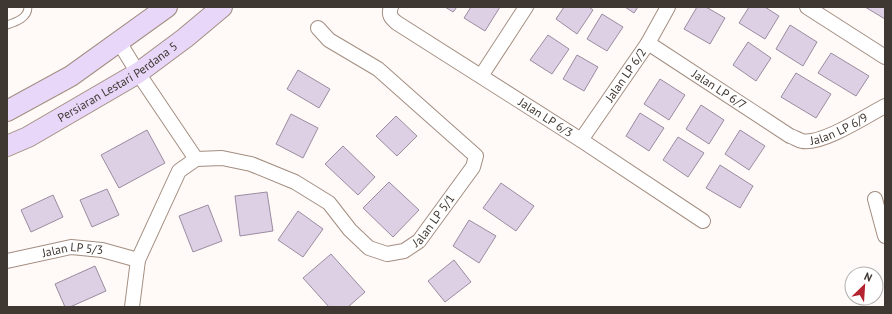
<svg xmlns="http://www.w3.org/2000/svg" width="892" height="314" font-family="'PT Sans',sans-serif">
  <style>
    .building { fill: #ded0e4; stroke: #9a8c9f }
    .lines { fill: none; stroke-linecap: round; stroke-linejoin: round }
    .service-casing { stroke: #a38e81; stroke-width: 9 }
    .minor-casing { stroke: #a38e81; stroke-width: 16 }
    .secondary-casing { stroke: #a38e81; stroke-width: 22 }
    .service { stroke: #fff; stroke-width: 7 }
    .minor { stroke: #fff; stroke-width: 14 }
    .secondary { stroke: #e8d7f8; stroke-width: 20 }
    .labels { text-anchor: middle; stroke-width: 3.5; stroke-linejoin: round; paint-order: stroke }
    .street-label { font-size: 12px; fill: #3f3731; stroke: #fff }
  </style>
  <rect width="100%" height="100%" fill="#fffaf8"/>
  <g class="building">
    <polygon points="445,7 457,7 453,12"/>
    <polygon points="471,7 500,7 485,31 464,18"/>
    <polygon points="564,7 589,7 593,10 577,34 556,19"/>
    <polygon points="625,7 638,7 634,13"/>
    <polygon points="697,7 706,7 725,18 710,44 684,29"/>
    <polygon points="749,7 765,7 779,16 765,39 739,23"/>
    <polygon points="865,7 885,7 885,19"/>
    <polygon points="602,14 623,27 607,51 587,39"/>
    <polygon points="790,25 817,42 803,66 776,49"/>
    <polygon points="548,35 569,49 552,74 530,60"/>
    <polygon points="748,42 771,58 756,81 733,65"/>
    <polygon points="831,53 869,76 856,96 818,73"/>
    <polygon points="577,55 598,67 584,91 563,79"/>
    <polygon points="298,70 330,89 319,108 287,89"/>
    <polygon points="796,73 831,94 816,118 781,97"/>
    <polygon points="660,79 685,95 669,120 644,104"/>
    <polygon points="701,105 724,120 709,144 686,129"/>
    <polygon points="640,113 664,128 649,151 626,136"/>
    <polygon points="291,114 318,128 303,158 276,144"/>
    <polygon points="396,116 417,136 397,156 376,136"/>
    <polygon points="147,130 165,163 119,188 101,155"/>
    <polygon points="740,130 765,146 749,170 725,154"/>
    <polygon points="678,137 704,153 688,177 663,160"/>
    <polygon points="343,146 375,177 358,195 325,164"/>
    <polygon points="720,165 753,186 740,208 706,188"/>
    <polygon points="389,182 419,210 393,237 363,208"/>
    <polygon points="501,183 534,206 516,231 483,208"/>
    <polygon points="107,189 119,215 92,227 80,200"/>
    <polygon points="267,192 273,231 240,236 235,196"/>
    <polygon points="53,195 63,217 31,232 21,210"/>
    <polygon points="208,205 222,241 193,252 179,216"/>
    <polygon points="298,211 323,229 303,257 278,240"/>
    <polygon points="469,220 496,236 479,263 453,246"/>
    <polygon points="331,254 365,292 348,307 329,307 303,278"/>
    <polygon points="454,260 471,282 445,302 428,281"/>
    <polygon points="95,266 106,291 70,307 65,307 55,284"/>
  </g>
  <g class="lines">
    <defs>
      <path id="service" d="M7,25c9,-3 21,-7 21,-18"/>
      <g id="minor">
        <path id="s1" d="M391,7c-3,8 0,11 6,16l184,117 122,81"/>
        <polyline points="807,7 885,57"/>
        <polyline points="119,42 138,73 196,159"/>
        <path id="s2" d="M648,43l142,93c4,1 8,4 12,5 20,4 64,-25 83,-35"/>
        <polyline points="481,76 526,7"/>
        <path id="s3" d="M581,140l67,-97 20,-36"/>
        <polyline points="875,199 885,236"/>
        <path id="s4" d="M7,261l64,-14 31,3 36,10"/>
        <path id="s5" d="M132,307l6,-47 41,-89 17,-12 26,-1 29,6 44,18 34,21 21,27 19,18 18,6 17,-3 15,-10 54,-74 3,-11 -9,-8 -89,-79 -49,-29 -11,-12"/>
      </g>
      <g id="secondary">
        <polyline points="7,111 71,76 167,7"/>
        <path id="s6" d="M7,146l21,-9 110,-64 47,-35 37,-31"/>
      </g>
    </defs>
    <use href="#service" class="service-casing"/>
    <use href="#minor" class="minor-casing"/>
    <use href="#secondary" class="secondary-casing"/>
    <use href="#service" class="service"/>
    <use href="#minor" class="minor"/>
    <use href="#secondary" class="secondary"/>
  </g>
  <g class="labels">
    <g class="street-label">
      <text dy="4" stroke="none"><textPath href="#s3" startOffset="79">Jalan LP 6/2</textPath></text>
      <text dy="4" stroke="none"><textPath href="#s6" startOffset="128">Persiaran Lestari Perdana 5</textPath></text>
      <text dy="4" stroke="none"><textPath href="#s2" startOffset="85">Jalan LP 6/7</textPath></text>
      <text dy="4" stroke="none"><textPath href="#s1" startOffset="195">Jalan LP 6/3</textPath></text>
      <text dy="4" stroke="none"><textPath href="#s2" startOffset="222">Jalan LP 6/9</textPath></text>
      <text dy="4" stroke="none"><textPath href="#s5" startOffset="449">Jalan LP 5/1</textPath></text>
      <text dy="4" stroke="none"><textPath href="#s4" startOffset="67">Jalan LP 5/3</textPath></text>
    </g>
  </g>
  <rect width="892" height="314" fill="none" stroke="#3f3731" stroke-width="16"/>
  <g transform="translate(864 286) rotate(25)"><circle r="19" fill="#ffffff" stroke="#b2afad"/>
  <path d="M0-3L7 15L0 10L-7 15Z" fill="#b52330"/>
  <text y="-6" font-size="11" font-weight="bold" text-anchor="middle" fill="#3f3731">N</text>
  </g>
</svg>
